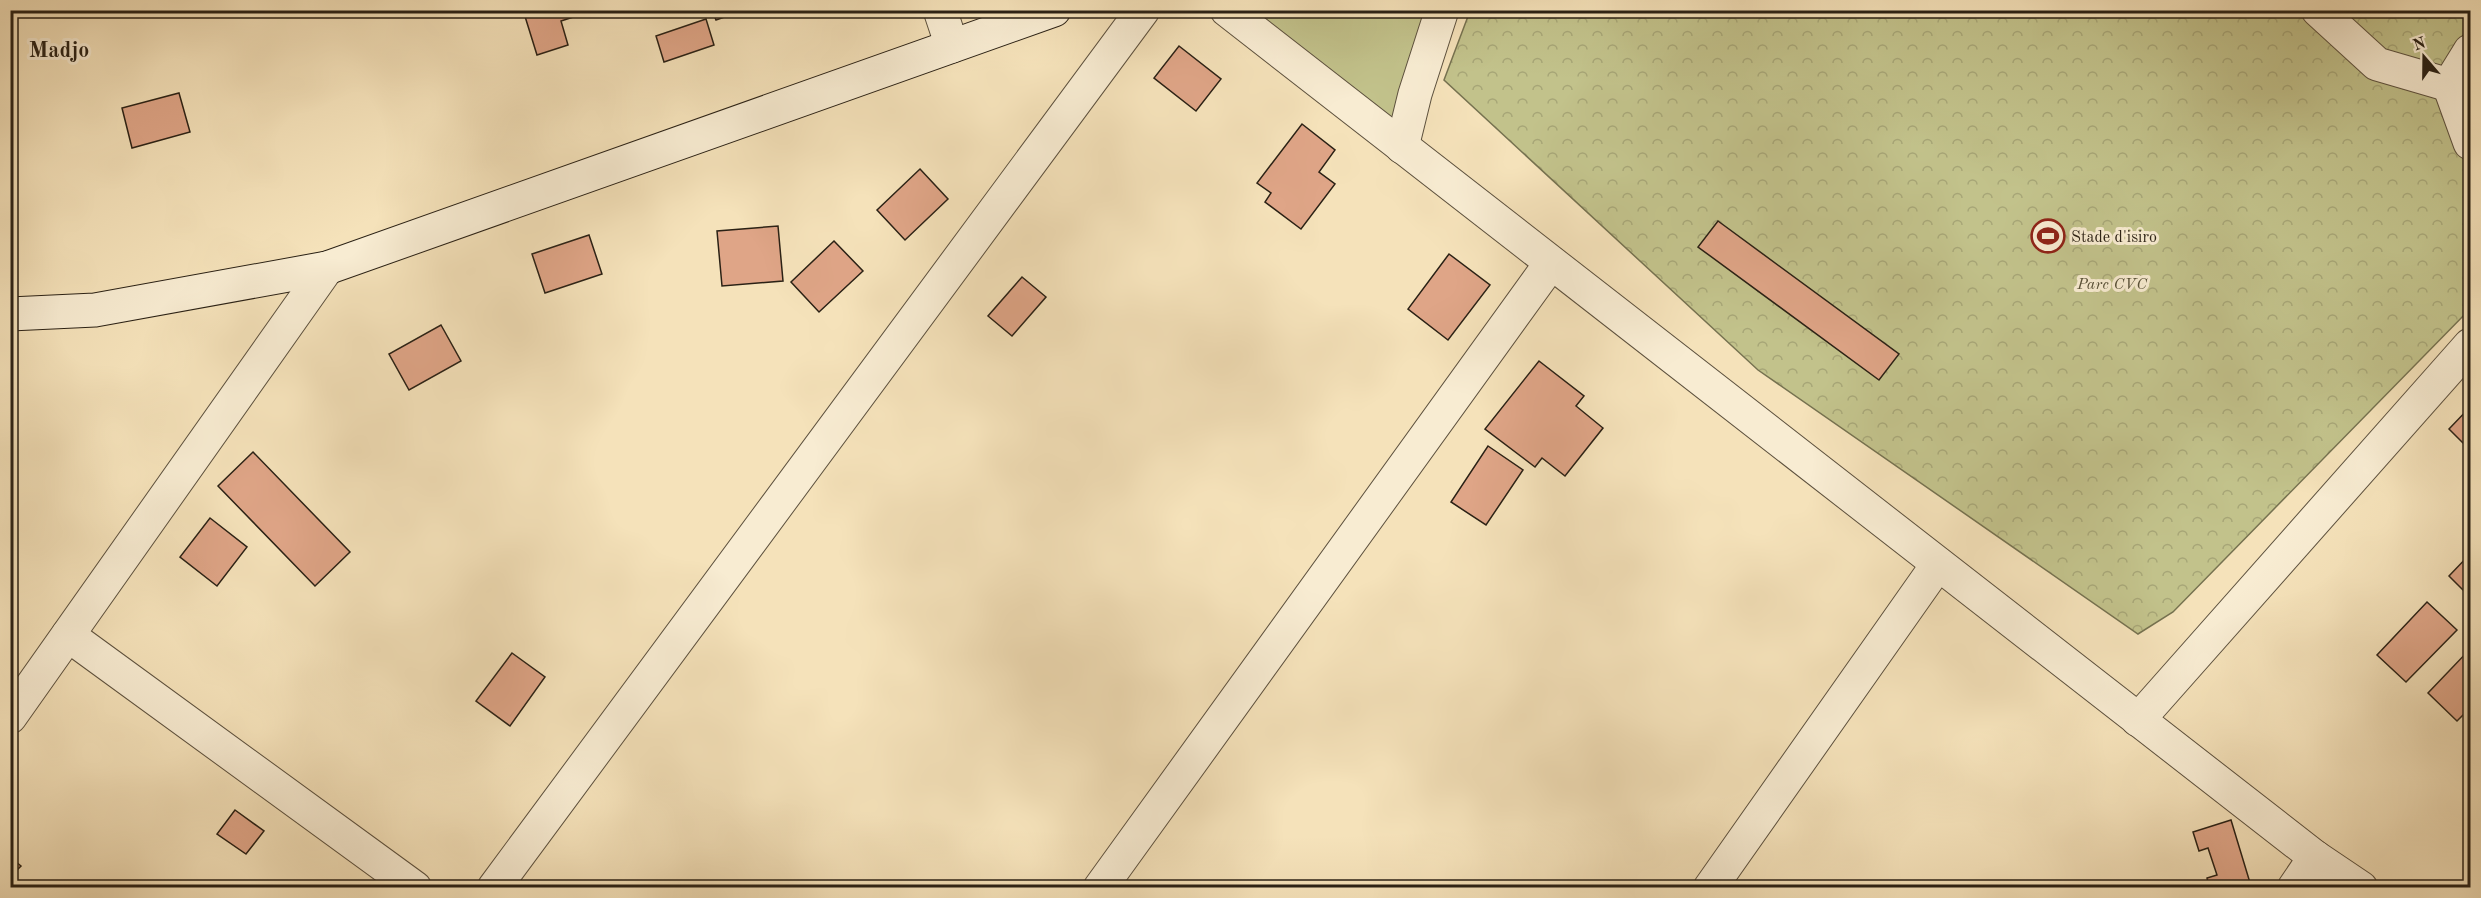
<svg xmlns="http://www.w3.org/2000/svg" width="2481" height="898" font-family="'Old Standard TT',serif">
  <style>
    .grass { fill: #c2c28b; stroke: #767250; stroke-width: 1.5 }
    .forest { fill: url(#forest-crowns); stroke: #767250; stroke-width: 1.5 }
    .building { fill: #dfa587; stroke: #2a2115; stroke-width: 1.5 }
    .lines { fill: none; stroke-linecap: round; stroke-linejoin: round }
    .minor-casing { stroke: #5d513e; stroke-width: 35 }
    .secondary-casing { stroke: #2a2115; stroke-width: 35 }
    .minor { stroke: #f8ecd2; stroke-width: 33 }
    .secondary { stroke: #f8ecd2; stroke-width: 33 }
    .labels { text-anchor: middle; stroke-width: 6; stroke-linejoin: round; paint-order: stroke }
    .poi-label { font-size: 16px; fill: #2a2115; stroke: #f8ecd2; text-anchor: start }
    .park-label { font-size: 16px; font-style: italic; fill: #585138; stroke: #f8ecd2 }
    .district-label { font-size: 22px; font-weight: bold; fill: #2a2115; stroke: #f8ecd2 }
  </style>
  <defs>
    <pattern id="forest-crowns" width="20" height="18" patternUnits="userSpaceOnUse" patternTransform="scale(1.5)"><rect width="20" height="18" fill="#c2c28b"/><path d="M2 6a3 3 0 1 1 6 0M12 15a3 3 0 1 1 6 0" fill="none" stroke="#a7a677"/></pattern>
  </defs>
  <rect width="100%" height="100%" fill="#f5e2ba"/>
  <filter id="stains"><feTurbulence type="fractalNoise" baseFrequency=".00333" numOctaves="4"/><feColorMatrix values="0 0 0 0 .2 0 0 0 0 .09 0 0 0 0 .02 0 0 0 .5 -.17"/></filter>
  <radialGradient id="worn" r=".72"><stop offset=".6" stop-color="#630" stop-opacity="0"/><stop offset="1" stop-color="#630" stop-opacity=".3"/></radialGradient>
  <polygon class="grass" points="1246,11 1432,11 1395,130"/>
  <polygon class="forest" points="1470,11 2470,11 2470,309 2173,612 2138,634 1758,370 1444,80"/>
  <g class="building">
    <polygon points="523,10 595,10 561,21 568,45 537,55"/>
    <polygon points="712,10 744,10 716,20"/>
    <polygon points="706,19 714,45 664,62 656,36"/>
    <polygon points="1179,46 1221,79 1196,111 1154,78"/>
    <polygon points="179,93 190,132 132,148 122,108"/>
    <polygon points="1302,124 1335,150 1319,172 1335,184 1301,229 1265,202 1271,193 1257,183"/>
    <polygon points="920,169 948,199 905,240 877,210"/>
    <polygon points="1718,221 1899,354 1879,380 1698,247"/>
    <polygon points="778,226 783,281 722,286 717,231"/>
    <polygon points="589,235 602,274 545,293 532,254"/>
    <polygon points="834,241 863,271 819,312 791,282"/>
    <polygon points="1449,254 1490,285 1448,340 1408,309"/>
    <polygon points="1022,277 1046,297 1012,336 988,316"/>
    <polygon points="441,325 461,361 409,390 389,354"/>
    <polygon points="1539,361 1584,396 1576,406 1603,428 1565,476 1542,458 1535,467 1485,429"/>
    <polygon points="2470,407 2470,450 2449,429"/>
    <polygon points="1488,446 1523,470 1486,525 1451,502"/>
    <polygon points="253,452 350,552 315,586 218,486"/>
    <polygon points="210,518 247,547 217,586 180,557"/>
    <polygon points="2470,554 2470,597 2449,576"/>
    <polygon points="2427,602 2457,630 2406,682 2377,655"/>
    <polygon points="2470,649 2470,708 2457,721 2428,693"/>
    <polygon points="512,653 545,677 510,726 476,701"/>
    <polygon points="235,810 264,831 246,854 217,834"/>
    <polygon points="2231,820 2251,886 2209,888 2207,878 2217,875 2208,848 2199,851 2193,832"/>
    <polygon points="10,857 21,866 10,877"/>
  </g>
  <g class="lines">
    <defs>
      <g id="minor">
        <polyline points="940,10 952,46"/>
        <polyline points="1227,10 2315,857 2361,888"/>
        <polyline points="2318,10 2377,64 2449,85 2470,51"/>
        <polyline points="2449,85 2470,143"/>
        <polyline points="1402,147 1415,94 1442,10"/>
        <polyline points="68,635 415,888"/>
        <polyline points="10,717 327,268"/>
        <polyline points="2138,720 2470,345"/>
        <polyline points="494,888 1143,10"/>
        <polyline points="1100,888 1551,263"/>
        <polyline points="1710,888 1938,564"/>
        <polyline points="2294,888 2315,857"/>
      </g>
      <polyline id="secondary" points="10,314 95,310 327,268 1054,10"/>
    </defs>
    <use href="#minor" class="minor-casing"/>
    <use href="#secondary" class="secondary-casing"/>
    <use href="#minor" class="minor"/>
    <use href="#secondary" class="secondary"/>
  </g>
  <defs>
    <symbol id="stadium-ring" viewBox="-11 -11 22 22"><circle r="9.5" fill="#f8ecd2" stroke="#8f2418" stroke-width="1.5"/><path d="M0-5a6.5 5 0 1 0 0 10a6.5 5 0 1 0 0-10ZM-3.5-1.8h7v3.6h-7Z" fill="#8f2418"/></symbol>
  </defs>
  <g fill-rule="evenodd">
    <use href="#stadium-ring" x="2029" y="217" width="38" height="38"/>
  </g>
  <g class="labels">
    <g class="poi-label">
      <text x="2071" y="242">Stade d'isiro</text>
    </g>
    <g class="park-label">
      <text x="2112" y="289">Parc CVC</text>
    </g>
    <g class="district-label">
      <text x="59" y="57">Madjo</text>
    </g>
  </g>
  <rect width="2481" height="898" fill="none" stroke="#f5e2ba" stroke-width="36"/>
  <rect x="12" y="12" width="2457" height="874" fill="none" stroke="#2a2115" stroke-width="3"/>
  <rect x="18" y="18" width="2445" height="862" fill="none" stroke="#2a2115" stroke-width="1.5"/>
  <g transform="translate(2424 57) rotate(340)" stroke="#f8ecd2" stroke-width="4.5" paint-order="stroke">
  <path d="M0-4.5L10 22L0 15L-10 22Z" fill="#2a2115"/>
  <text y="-9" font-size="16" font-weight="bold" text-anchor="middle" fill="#2a2115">N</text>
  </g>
  <rect width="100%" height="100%" filter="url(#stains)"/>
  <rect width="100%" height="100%" fill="url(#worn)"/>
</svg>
